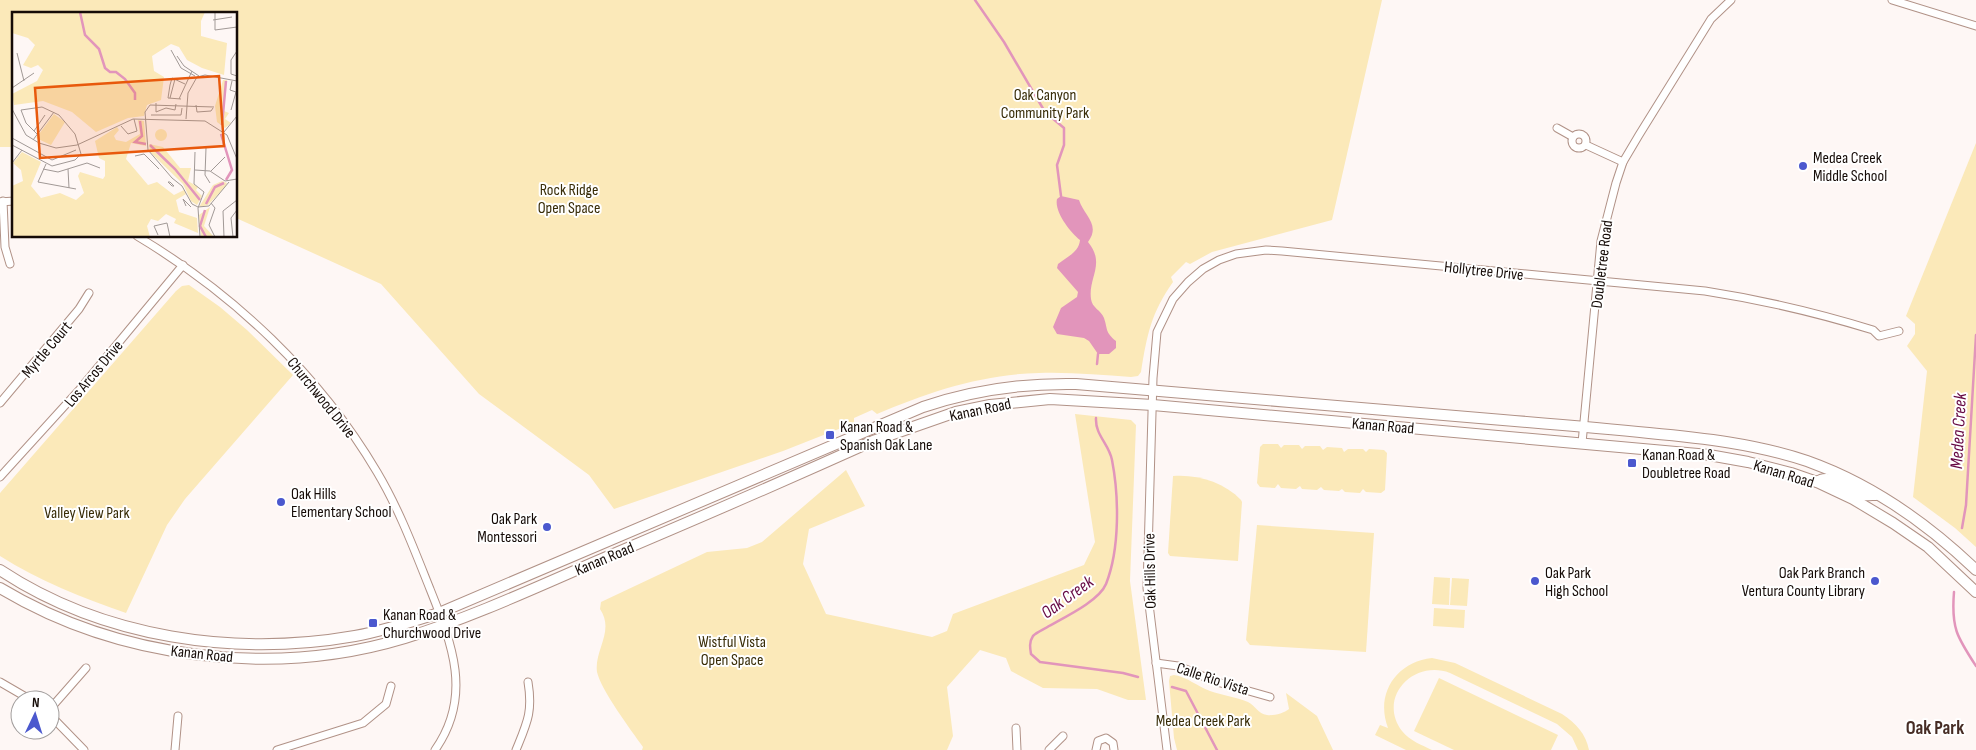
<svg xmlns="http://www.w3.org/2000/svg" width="1976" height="750" font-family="'Sofia Sans Condensed',sans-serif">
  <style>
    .green { fill: #fbe9b9 }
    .water { fill: #e295bb }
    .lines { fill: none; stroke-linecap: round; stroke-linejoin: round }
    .stream { stroke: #e295bb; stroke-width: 2.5 }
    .minor-casing { stroke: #b19287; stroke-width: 9 }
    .secondary-casing { stroke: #b19287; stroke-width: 12 }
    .minor { stroke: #fff; stroke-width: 7 }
    .secondary { stroke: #fff; stroke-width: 10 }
    .poi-dot { fill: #4b58ce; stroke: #fff; stroke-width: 2 }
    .labels { text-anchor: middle; stroke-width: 4; stroke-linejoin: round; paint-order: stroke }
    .park-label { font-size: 16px; fill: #382c07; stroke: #fff }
    .poi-label { font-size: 16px; fill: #150b07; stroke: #fff; text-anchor: start }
    .street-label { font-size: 16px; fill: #150b07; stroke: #fff }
    .water-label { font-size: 18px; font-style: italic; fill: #660943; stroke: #fff }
    .quarter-label { font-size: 19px; font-weight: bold; fill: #472d25; stroke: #fff }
    .inset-river { fill: none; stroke: #e295bb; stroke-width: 2.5 }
    .inset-road { fill: none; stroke: #a19996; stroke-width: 1 }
    .view { fill: #e8590c; fill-opacity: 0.15; stroke: #e8590c; stroke-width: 2.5 }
    .inset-edge { fill: none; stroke: #150b07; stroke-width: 2.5 }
  </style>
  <rect width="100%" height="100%" fill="#fef7f5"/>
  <g class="green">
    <path d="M0,0h1382l-50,220 -120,32 -22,12 -4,-2 -15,15 2,5c-22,31 -26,53 -32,90l-3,4 -7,1c-30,-2 -61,-5 -92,-4 -56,1 -111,19 -162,41l-5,-4 -18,8v5l-71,28 -169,58 -25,-34 -110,-81 -98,-110 -145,-66v-204h-222v133h-14z"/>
    <polygon points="1976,143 1976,547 1955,528 1913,497 1927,371 1907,346 1915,334 1915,324 1906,316"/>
    <path d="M189,285l31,22 27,23 46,45 -108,124 -18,26 -41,88c-43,-15 -87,-32 -126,-57v-63l176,-202 6,-5z"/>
    <path d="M1075,414l56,6 5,5 -6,156 16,119h-18l-31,-11 -54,-1 -32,-17 -5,-13 -26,-8 -33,37 6,49 -6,14h-305l1,-3c-12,-17 -42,-57 -46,-75 -3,-22 18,-41 3,-63l1,-7 106,-50 40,-4 15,-6 84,-72 19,36 -56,23 -6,35 23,50 106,23 15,-6 6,-17 131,-49 11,-23z"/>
    <polygon points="1263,444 1278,444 1281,448 1284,445 1299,445 1302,449 1305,446 1320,446 1323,450 1327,447 1342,448 1344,452 1348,449 1363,449 1366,452 1369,449 1384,450 1387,453 1385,490 1381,493 1366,492 1363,489 1360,493 1345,492 1342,489 1339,491 1324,490 1321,487 1317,490 1302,489 1300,486 1296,489 1281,488 1278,484 1275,488 1260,487 1257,483 1260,447"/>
    <path d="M1173,476c24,-2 51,6 68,24l1,2 -4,59 -68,-5 -2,-3z"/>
    <polygon points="1257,525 1374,533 1366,652 1250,645 1246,640"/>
    <polygon points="1434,577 1450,578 1449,605 1432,604"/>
    <polygon points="1452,578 1469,579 1467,606 1450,605"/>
    <polygon points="1434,608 1465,610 1464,628 1433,626"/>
    <path d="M1432,658l23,5 107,51c14,9 24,20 27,36h-11l-6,-13 -15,-13 -107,-51c-37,-14 -73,25 -48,58 8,10 20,14 30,19h-26l-31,-15 5,-10 8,3c-13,-34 8,-66 44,-70z"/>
    <path d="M1174,675c13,2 23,11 36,16 12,4 26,6 38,11 7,3 10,12 19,13 7,1 17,-2 22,-6l-3,-16 31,23 16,34h-156l-3,-12 -5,-57 1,-5z"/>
    <polygon points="1439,678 1558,735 1551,750 1454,750 1414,731"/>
  </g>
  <path class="water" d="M1061,196l18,4c5,16 22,24 9,42 18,22 0,35 3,57 1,9 10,11 13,19 4,12 1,14 12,23v7l-7,6h-11l-9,-13 -5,-3 -27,-4 -4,-7 8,-19 16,-11 1,-5 -21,-24 1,-4c9,-7 21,-12 22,-24 -9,-7 -26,-28 -23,-41z"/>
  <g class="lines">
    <g class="stream">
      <polyline points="975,0 1004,42 1045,112 1064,128 1064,145 1057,165 1061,196"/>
      <polyline points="1097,364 1098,354"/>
      <path d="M1096,418c-1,17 13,26 16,42 7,36 8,89 -6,124 -7,17 -41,33 -57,42 -4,3 -12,6 -16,10 -4,6 -3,12 -2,18l9,8 83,11 15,4"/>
      <polyline points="1962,528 1966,505 1976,335"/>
      <path d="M1954,592c-3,36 3,45 22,74"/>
      <polyline points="1172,687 1186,691 1217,750"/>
    </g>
    <defs>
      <g id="minor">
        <polyline points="1892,0 1976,26"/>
        <polyline points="1557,128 1573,137"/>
        <circle cx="1579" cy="141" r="7"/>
        <polyline points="1586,145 1623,162"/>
        <polyline points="3,201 5,247 10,264"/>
        <polyline points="0,202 14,201"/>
        <path d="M137,236c97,58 182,138 240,236 22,37 37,77 53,117 22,55 43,107 5,161"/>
        <polyline points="0,403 79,309 89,293"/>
        <polyline points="1582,443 1601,241 1616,183 1623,162 1639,135 1711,19 1731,0"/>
        <polyline points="0,477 80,389 183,265"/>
        <polyline points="1156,663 1178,666 1217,682 1270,697"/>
        <polyline points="0,682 31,700"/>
        <polyline points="50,709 86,668"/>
        <polyline points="50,715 84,750"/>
        <polyline points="1016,728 1017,750"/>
        <polyline points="175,750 178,716"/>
        <polyline points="277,750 363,723 386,704 391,686"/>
        <path d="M516,750c11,-27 17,-38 12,-68"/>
        <polyline points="1049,750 1063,736"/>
        <polyline points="1096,750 1098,741 1106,738 1113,743 1114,750"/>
        <path d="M1167,750l-20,-162 6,-210 4,-46 16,-33 15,-17 15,-13 16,-9 17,-6 30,-4 16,1 423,40c58,9 113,22 168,39l6,6 20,-5"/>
      </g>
      <g id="secondary">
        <path d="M1817,482c13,-10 30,7 43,12 5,2 11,1 16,1"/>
        <path d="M0,570c103,68 235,87 355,66 28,-5 56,-14 84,-23l484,-206c50,-17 100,-24 153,-23 142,11 285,25 427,36 49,4 98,8 146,13 54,5 107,11 158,28 65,23 120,62 169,109"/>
        <path d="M0,588c118,71 273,90 405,50 68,-21 134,-52 199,-80 90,-38 180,-77 269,-117l83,-29 34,-7 60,-6 103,6 556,50 39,7 43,11 26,9 36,17 40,24 35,24 48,45"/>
      </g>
    </defs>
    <use href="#minor" class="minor-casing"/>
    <use href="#secondary" class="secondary-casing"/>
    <use href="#minor" class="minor"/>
    <use href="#secondary" class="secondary"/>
  </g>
  <g class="poi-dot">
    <circle cx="1803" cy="166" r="5"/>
    <rect x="825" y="430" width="10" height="10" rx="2.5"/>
    <rect x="1627" y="458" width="10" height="10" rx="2.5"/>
    <circle cx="281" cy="502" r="5"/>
    <circle cx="547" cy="527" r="5"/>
    <circle cx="1535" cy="581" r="5"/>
    <circle cx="1875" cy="581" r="5"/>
    <rect x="368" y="618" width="10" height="10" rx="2.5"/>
  </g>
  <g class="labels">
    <g class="park-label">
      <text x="1045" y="100">Oak Canyon<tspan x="1045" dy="18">Community Park</tspan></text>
      <text x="569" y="195">Rock Ridge<tspan x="569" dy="18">Open Space</tspan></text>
      <text x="87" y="518">Valley View Park</text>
      <text x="732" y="647">Wistful Vista<tspan x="732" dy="18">Open Space</tspan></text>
      <text x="1203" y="726">Medea Creek Park</text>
    </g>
    <g class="poi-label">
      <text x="1813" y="163">Medea Creek<tspan x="1813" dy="18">Middle School</tspan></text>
      <text x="840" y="432">Kanan Road &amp;<tspan x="840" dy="18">Spanish Oak Lane</tspan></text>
      <text x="1642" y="460">Kanan Road &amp;<tspan x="1642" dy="18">Doubletree Road</tspan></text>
      <text x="291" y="499">Oak Hills<tspan x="291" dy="18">Elementary School</tspan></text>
      <text x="537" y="524" text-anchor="end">Oak Park<tspan x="537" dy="18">Montessori</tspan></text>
      <text x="1545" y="578">Oak Park<tspan x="1545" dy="18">High School</tspan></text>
      <text x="1865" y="578" text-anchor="end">Oak Park Branch<tspan x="1865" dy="18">Ventura County Library</tspan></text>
      <text x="383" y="620">Kanan Road &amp;<tspan x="383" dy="18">Churchwood Drive</tspan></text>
    </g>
    <g class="street-label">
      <text transform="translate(1601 264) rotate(-83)" y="6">Doubletree Road</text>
      <text transform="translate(1484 270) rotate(6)" y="6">Hollytree Drive</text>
      <text transform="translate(46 349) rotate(-50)" y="6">Myrtle Court</text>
      <text transform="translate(93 373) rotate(-50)" y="6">Los Arcos Drive</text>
      <text transform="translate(322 397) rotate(51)" y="6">Churchwood Drive</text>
      <text transform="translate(980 409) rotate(-12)" y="6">Kanan Road</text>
      <text transform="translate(1383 425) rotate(5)" y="6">Kanan Road</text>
      <text transform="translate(1784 473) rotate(17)" y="6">Kanan Road</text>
      <text transform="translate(604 558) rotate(-23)" y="6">Kanan Road</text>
      <text transform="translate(1149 571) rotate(-91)" y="6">Oak Hills Drive</text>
      <text transform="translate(202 653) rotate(6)" y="6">Kanan Road</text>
      <text transform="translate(1213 678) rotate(18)" y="6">Calle Rio Vista</text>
    </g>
    <g class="water-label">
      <text transform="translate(1958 431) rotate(-87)" y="6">Medea Creek</text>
      <text transform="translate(1067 597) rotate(-36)" y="6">Oak Creek</text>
    </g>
    <g class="quarter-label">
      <text x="1935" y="734">Oak Park</text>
    </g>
  </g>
  <g transform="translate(12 12)">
    <rect width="225" height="225" fill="#fef7f5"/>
    <path d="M0,0h193l-4,9v15l26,7 -3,32 -22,-7 -15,-8 -8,-13 -8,-3 -19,12 2,15 10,6 -3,23 -14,5 -3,11 -16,2 -32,14 -24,-20 -29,-11 -29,4 -2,-11 25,-13 6,-11 -5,-5 -7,3 -8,-3 12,-20 -7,-7 -16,-5zM211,68h4l-3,31 5,2 -4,6 6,4 -6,5 -8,-6 -2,-16zM42,102l11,8 -14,23 -15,-7zM126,108l6,1 2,25 -15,-3 -5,16 22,26 9,-3 17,13 10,-5 2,4 -10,6 3,12 18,6 1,15 -24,-10 2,-4 -10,-5 -8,7 -7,-2 -4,7 3,11h-138v-51l11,-5 -2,-11 -8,-7 9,-11 19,10 -10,24 10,12 19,-5 16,7 8,-7 -6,-17 2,-4 23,7 2,-3v-15l-6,-3 -4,-17 22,-14 2,3 -5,6 2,4 10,2 14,-8zM143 123a6 6 0 1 1 12 0a6 6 0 1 1-12 0ZM137,132l14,3 17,21h11l-3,13 10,6 -2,3 6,6 -5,9 -6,-4 -8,-17 -33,-32zM210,169l5,2 -1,3 -18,19 -9,2 14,-22zM198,195l-6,19 10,11h-13l-2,-22z" fill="#fbe9b9"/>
    <path class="inset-river" d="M68,0l5,23 14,14 6,19 5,4h6l9,7 10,14v7M128,109l2,15 -7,6 11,2M210,113l4,-44M209,122l11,36 -6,10M138,133l25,24 25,31M194,192l9,-17 9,-4M193,198l-5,16 6,11"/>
    <path class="inset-road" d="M203,0v18l22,-3M201,8l19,-3M159,38l10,18 14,8M225,39l-6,9v14l6,2M5,41l7,28M165,44l7,10 15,10M0,76l22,-15M158,86l5,-19M167,87l13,-28M169,87l-13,-1 2,-13 2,-7 13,6M144,91v9l10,-4 9,2 1,-6M184,93l1,7 14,-1 2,-3M202,95l-64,-2 -5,7 3,38 24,28 10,8 10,18 6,3 11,-1 20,-24M0,97l14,26 13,8 17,5 21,-3 56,-26 72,2 22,14 10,24M219,98l5,-18 -6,-2 2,-9M139,103h30l1,-7M174,107l2,-26 9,-16 8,-2 32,6M109,114l7,8 9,-3 -3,-12M22,119l11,-16M212,120l13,-16M0,126l40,22 24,-10M21,128l21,-28M0,133l40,21 23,-6 6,-6 -6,-20 -16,-19 -17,-8 -21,3 5,13 11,11M194,136l-1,27 5,8M183,140l-1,32 10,8 -6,16 2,29M123,144l9,-2 15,15M0,151l10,-13M34,152l-8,18 38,7M31,157l15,3 29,-9 13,5M56,157l1,19M183,158l15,1 15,10 12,-2M199,159l14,-14M156,170h2l4,4h-2zM199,191l4,5 -6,17 6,12M174,194l-3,-7 8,8M146,223l-4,-9 13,-3 3,14M212,225l-1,-26 14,-11M221,225l-2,-19 6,-8"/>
    <path class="view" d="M207,64l5,70 -184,12 -5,-70z"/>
    <rect width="225" height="225" class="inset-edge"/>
  </g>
  <g transform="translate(35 715) rotate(4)"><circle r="24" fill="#ffffff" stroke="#a19d9c"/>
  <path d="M0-4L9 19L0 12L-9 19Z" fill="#4b58ce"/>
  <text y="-8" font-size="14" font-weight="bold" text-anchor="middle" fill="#150b07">N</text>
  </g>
</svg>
